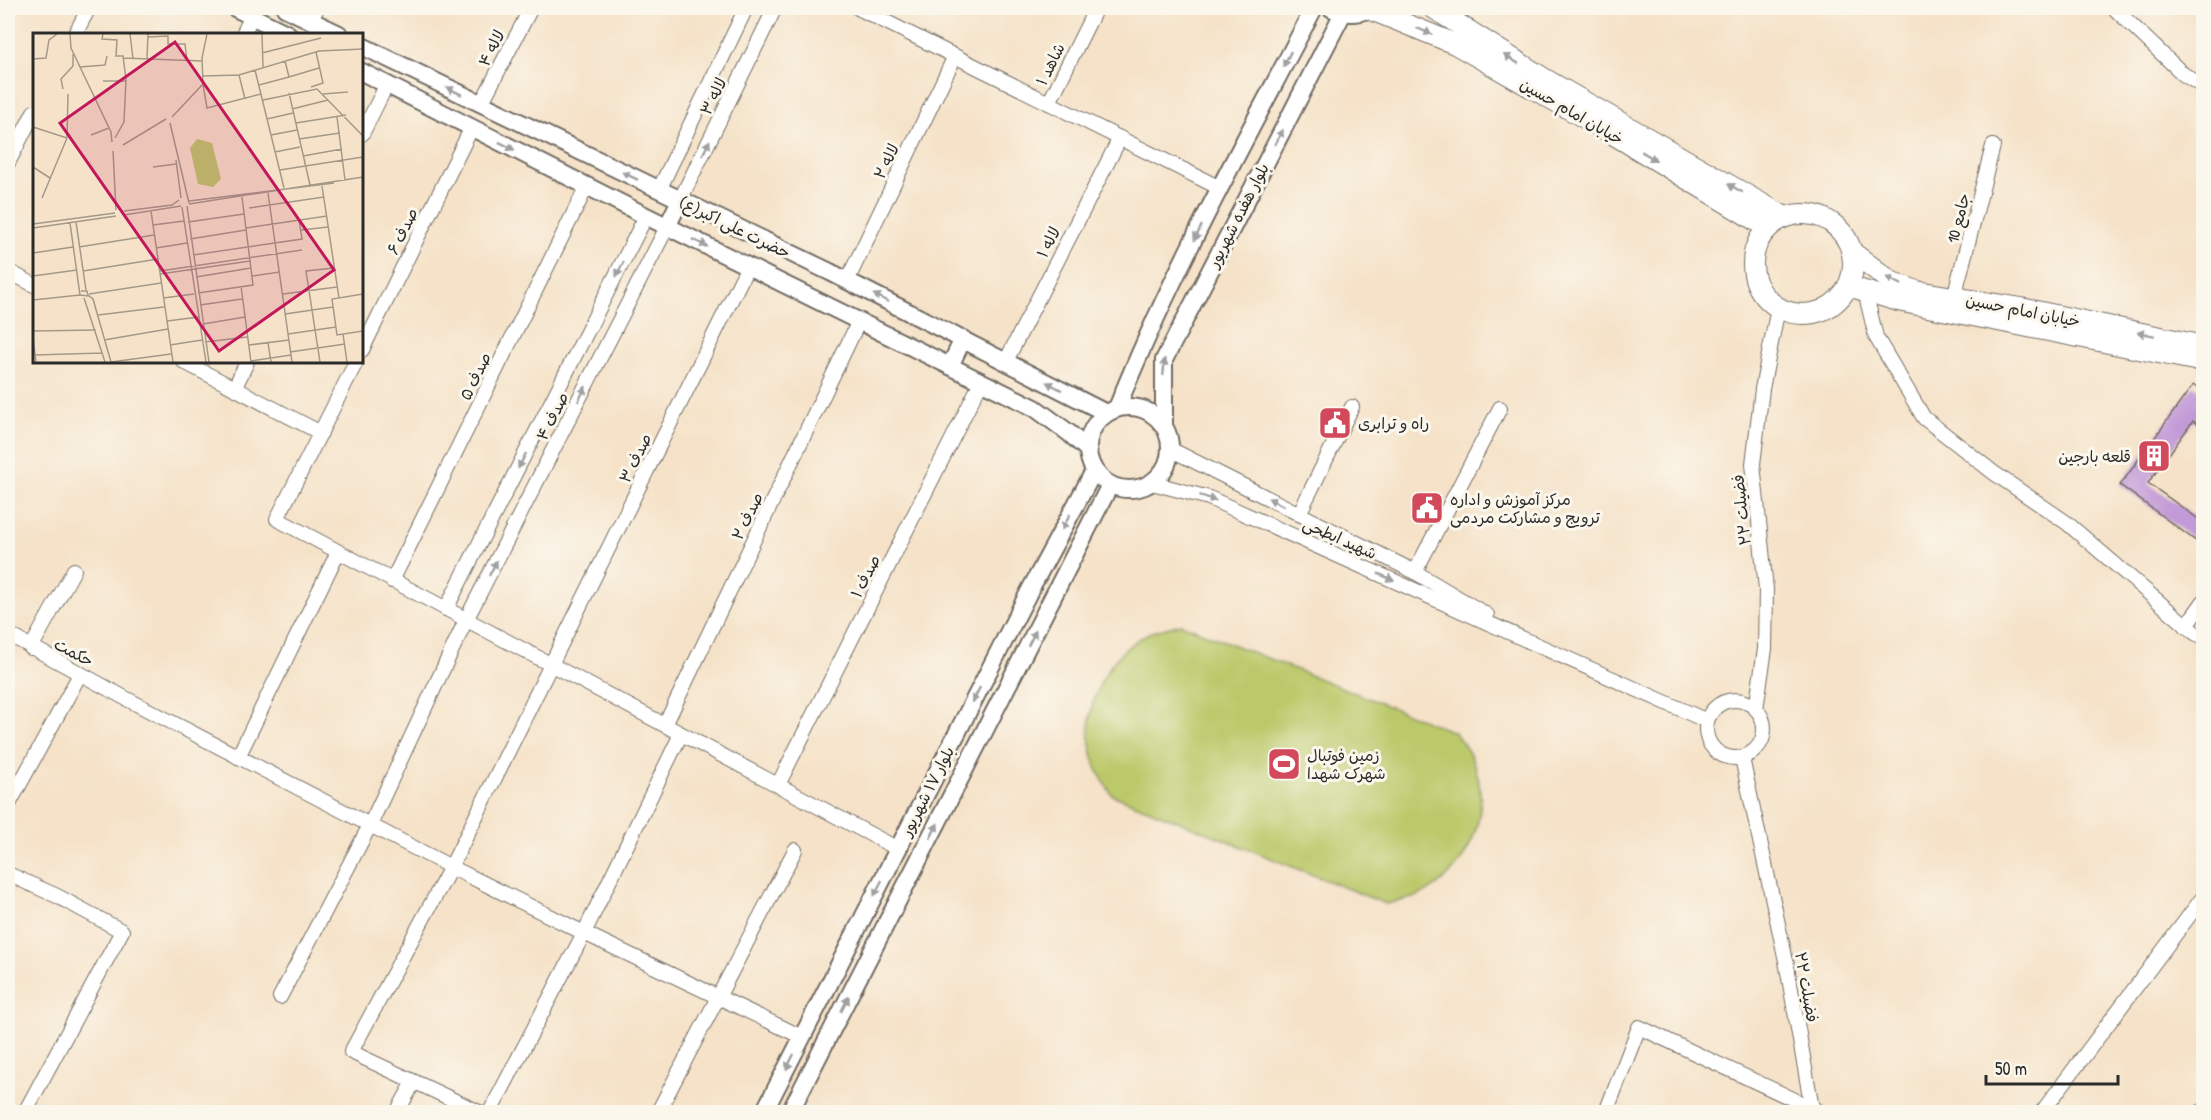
<svg xmlns="http://www.w3.org/2000/svg" width="2211" height="1120" font-family="'Patrick Hand','Playpen Sans Arabic',sans-serif">
  <style>
    .grass { fill: #bbc96b; stroke: #737a4b; stroke-width: 1.5 }
    .building { fill: #c29ad7 }
    .lines { fill: none; stroke-linecap: round; stroke-linejoin: round }
    .minor-casing { stroke: #726b62; stroke-width: 16 }
    .tertiary-casing { stroke: #726b62; stroke-width: 20 }
    .secondary-casing { stroke: #726b62; stroke-width: 22 }
    .minor { stroke: #fff; stroke-width: 14 }
    .tertiary { stroke: #fff; stroke-width: 16 }
    .secondary { stroke: #fff; stroke-width: 20 }
    .oneway { fill: #a0a0a0 }
    .labels { text-anchor: middle; stroke-width: 6; stroke-linejoin: round; paint-order: stroke }
    .street-label { font-size: 16px; fill: #2b2b2b; stroke: #fbf7ec }
    .poi-label { font-size: 16px; fill: #2b2b2b; stroke: #fbf7ec; text-anchor: start }
    .inset-road { fill: none; stroke: #a49989; stroke-width: 1.5 }
    .view { fill: #c2185b; fill-opacity: 0.15; stroke: #c2185b; stroke-width: 3 }
    .inset-edge { fill: none; stroke: #2b2b2b; stroke-width: 3 }
  </style>
  <rect width="100%" height="100%" fill="#fbf7ec"/>
  <filter id="ink" filterUnits="userSpaceOnUse"><feTurbulence type="fractalNoise" baseFrequency=".0167" numOctaves="2"/><feDisplacementMap in="SourceGraphic" scale="12" xChannelSelector="R" yChannelSelector="G"/><feConvolveMatrix kernelMatrix="1 2 1 2 8 2 1 2 1" color-interpolation-filters="sRGB"/></filter>
  <filter id="wash" filterUnits="userSpaceOnUse"><feTurbulence type="fractalNoise" baseFrequency=".008" numOctaves="4" result="noise"/><feDisplacementMap in="SourceGraphic" scale="24" xChannelSelector="R" yChannelSelector="G"/><feGaussianBlur stdDeviation="1.35" result="paint"/><feColorMatrix in="noise" values="0 0 0 0 0 0 0 0 0 0 0 0 0 0 0 0 0 1.4 0 .05"/><feComposite in="paint" operator="in"/></filter>
  <g filter="url(#wash)">
    <rect width="100%" height="100%" fill="#f5e2c8"/>
    <path class="grass" d="M1181,624l273,108c6,8 14,17 18,27 23,51 -3,115 -54,137 -10,4 -22,5 -32,8l-274,-109c-5,-9 -12,-18 -16,-28 -19,-51 5,-109 53,-134 10,-4 22,-6 32,-9z"/>
    <g id="blocks">
      <polygon class="building" points="2193,385 2204,393 2204,429 2193,421 2148,483 2204,523 2204,547 2120,485"/>
    </g>
  </g>
  <g filter="url(#ink)">
    <use href="#blocks" fill-opacity="0" stroke="#726b62" stroke-width="1.5"/>
    <g class="lines">
      <defs>
        <g id="minor">
          <polyline points="858,8 1220,188"/>
          <polyline points="2114,8 2183,74 2204,87"/>
          <polyline points="311,20 317,8"/>
          <polyline points="75,34 89,8"/>
          <polyline points="243,34 252,16"/>
          <polyline points="1049,103 1096,8"/>
          <polyline points="481,104 531,8"/>
          <polyline points="362,134 387,84"/>
          <polyline points="8,163 34,112"/>
          <polyline points="659,190 746,8"/>
          <polyline points="680,200 775,8"/>
          <polyline points="8,271 34,285"/>
          <polyline points="847,281 955,56"/>
          <polyline points="1865,291 1876,337 1924,418 1994,473 2067,523 2195,633 2204,637"/>
          <polyline points="1954,297 1993,146"/>
          <polyline points="362,350 472,127"/>
          <polyline points="1006,361 1120,138"/>
          <polyline points="184,362 321,433"/>
          <polyline points="356,362 277,519 898,849"/>
          <polyline points="235,387 247,362"/>
          <polyline points="1170,449 1415,572 1487,615"/>
          <polyline points="1152,483 1209,498 1707,721"/>
          <polyline points="1299,514 1352,407"/>
          <polyline points="1415,572 1500,408"/>
          <polyline points="392,581 587,186"/>
          <polyline points="446,609 646,216"/>
          <polyline points="2186,626 2204,601"/>
          <polyline points="8,634 125,698 451,867 584,933 802,1037"/>
          <polyline points="31,648 74,570"/>
          <circle cx="1735" cy="729" r="29"/>
          <polyline points="1756,709 1765,649 1766,589 1753,464 1762,389 1778,308"/>
          <polyline points="665,725 859,321"/>
          <polyline points="238,757 338,552"/>
          <polyline points="1742,758 1786,961 1812,1108 1820,1112"/>
          <polyline points="778,785 981,382"/>
          <polyline points="8,806 80,674"/>
          <polyline points="8,874 57,896 122,931 25,1112"/>
          <polyline points="280,997 370,825 466,620 667,227"/>
          <polyline points="397,1112 414,1082"/>
          <polyline points="479,1112 351,1052 451,867 748,266"/>
          <polyline points="490,1112 584,933 681,734"/>
          <polyline points="658,1112 795,850"/>
          <polyline points="1606,1112 1639,1027 1812,1108"/>
          <polyline points="2042,1112 2204,896"/>
          <polyline points="2201,1112 2204,1110"/>
        </g>
        <g id="tertiary">
          <polyline points="235,8 288,34"/>
          <polyline points="285,8 339,34"/>
          <path d="M1331,8c14,7 26,7 40,0"/>
          <polyline points="362,46 830,272 1106,413"/>
          <polyline points="362,72 646,216 1035,408 1069,433 1088,450"/>
          <polyline points="667,227 680,200"/>
          <polyline points="950,366 963,339"/>
          <circle cx="1129" cy="448" r="41"/>
          <path d="M1117,408c55,-137 129,-269 197,-400"/>
          <polyline points="1164,425 1164,360 1343,13"/>
          <polyline points="764,1112 1031,588 1094,471"/>
          <polyline points="790,1112 1110,485"/>
        </g>
        <g id="secondary">
          <polyline points="1433,8 1545,79 1785,217"/>
          <polyline points="1369,9 1455,44 1611,133 1768,228"/>
          <circle cx="1803" cy="264" r="50"/>
          <polyline points="1852,252 1892,282 1917,291 2021,308 2204,346"/>
          <polyline points="1848,286 1898,301 2204,362"/>
        </g>
      </defs>
      <use href="#minor" class="minor-casing"/>
      <use href="#tertiary" class="tertiary-casing"/>
      <use href="#secondary" class="secondary-casing"/>
      <use href="#minor" class="minor"/>
      <use href="#tertiary" class="tertiary"/>
      <use href="#secondary" class="secondary"/>
    </g>
    <defs><path id="oneway-solid" d="M-6-.8H1V-3.2L6.5 0L1 3.2V.8H-6Z" transform="scale(1.5)"/></defs>
    <g class="oneway">
      <use href="#oneway-solid" transform="translate(1424 31) rotate(23)"/>
      <use href="#oneway-solid" transform="translate(1287 59) rotate(117)"/>
      <use href="#oneway-solid" transform="translate(1511 59) rotate(-149)"/>
      <use href="#oneway-solid" transform="translate(454 91) rotate(-154)"/>
      <use href="#oneway-solid" transform="translate(1279 137) rotate(-63)"/>
      <use href="#oneway-solid" transform="translate(507 146) rotate(27)"/>
      <use href="#oneway-solid" transform="translate(706 148) rotate(-64)"/>
      <use href="#oneway-solid" transform="translate(1649 156) rotate(31)"/>
      <use href="#oneway-solid" transform="translate(630 176) rotate(-154)"/>
      <use href="#oneway-solid" transform="translate(1735 188) rotate(-150)"/>
      <use href="#oneway-solid" transform="translate(1198 233) rotate(116)"/>
      <use href="#oneway-solid" transform="translate(700 243) rotate(26)"/>
      <use href="#oneway-solid" transform="translate(620 269) rotate(117)"/>
      <use href="#oneway-solid" transform="translate(1894 281) rotate(-154)"/>
      <use href="#oneway-solid" transform="translate(881 298) rotate(-153)"/>
      <use href="#oneway-solid" transform="translate(2146 334) rotate(-168)"/>
      <use href="#oneway-solid" transform="translate(1164 367) rotate(-85)"/>
      <use href="#oneway-solid" transform="translate(1054 386) rotate(-152)"/>
      <use href="#oneway-solid" transform="translate(582 394) rotate(-63)"/>
      <use href="#oneway-solid" transform="translate(522 461) rotate(117)"/>
      <use href="#oneway-solid" transform="translate(1208 498) rotate(19)"/>
      <use href="#oneway-solid" transform="translate(1276 502) rotate(-153)"/>
      <use href="#oneway-solid" transform="translate(1066 522) rotate(118)"/>
      <use href="#oneway-solid" transform="translate(493 568) rotate(-63)"/>
      <use href="#oneway-solid" transform="translate(1386 577) rotate(24)"/>
      <use href="#oneway-solid" transform="translate(1032 638) rotate(-63)"/>
      <use href="#oneway-solid" transform="translate(976 695) rotate(117)"/>
      <use href="#oneway-solid" transform="translate(934 831) rotate(-63)"/>
      <use href="#oneway-solid" transform="translate(878 888) rotate(117)"/>
      <use href="#oneway-solid" transform="translate(845 1004) rotate(-63)"/>
      <use href="#oneway-solid" transform="translate(790 1062) rotate(117)"/>
    </g>
  </g>
  <defs>
    <symbol id="civic-square" viewBox="-11 -11 22 22"><rect x="-9" y="-9" width="18" height="18" rx="4" fill="#d1495b" stroke="#fbf7ec"/><path d="M-.6-6.5H3V-4.5H.6V-3L4-1V1h2V6H-6V1h2V-1L-.6-3ZM-1.2 2.5V6h2.4V2.5Z" fill="#fff"/></symbol>
    <symbol id="building-square" viewBox="-11 -11 22 22"><rect x="-9" y="-9" width="18" height="18" rx="4" fill="#d1495b" stroke="#fbf7ec"/><path d="M-4-6H4V6H1V3H-1V6H-4ZM-2.5-4.3h1.7v1.8h-1.7ZM.8-4.3h1.7v1.8H.8ZM-2.5-1h1.7V.8h-1.7ZM.8-1h1.7V.8H.8Z" fill="#fff"/></symbol>
    <symbol id="stadium-square" viewBox="-11 -11 22 22"><rect x="-9" y="-9" width="18" height="18" rx="4" fill="#d1495b" stroke="#fbf7ec"/><path d="M0-5a6.5 5 0 1 0 0 10a6.5 5 0 1 0 0-10ZM-3.5-1.8h7v3.6h-7Z" fill="#fff"/></symbol>
  </defs>
  <g fill-rule="evenodd">
    <use href="#civic-square" x="1316" y="404" width="38" height="38"/>
    <use href="#building-square" x="2135" y="437" width="38" height="38"/>
    <use href="#civic-square" x="1408" y="489" width="38" height="38"/>
    <use href="#stadium-square" x="1265" y="745" width="38" height="38"/>
  </g>
  <g class="labels">
    <g class="street-label">
      <text transform="translate(491 48) rotate(-63)" y="6">لاله ۴</text>
      <text transform="translate(1050 64) rotate(-64)" y="6">شاهد ۱</text>
      <text transform="translate(713 96) rotate(-64)" y="6">لاله ۳</text>
      <text transform="translate(1572 111) rotate(30)" y="6">خیابان امام حسین</text>
      <text transform="translate(886 161) rotate(-64)" y="6">لاله ۲</text>
      <text transform="translate(1238 215) rotate(-63)" y="6">بلوار هفده شهریور</text>
      <text transform="translate(1958 218) rotate(-76)" y="6">جامع 10</text>
      <text transform="translate(735 227) rotate(26)" y="6">حضرت علی اکبر(ع)</text>
      <text transform="translate(402 231) rotate(-64)" y="6">صدف ۶</text>
      <text transform="translate(1048 242) rotate(-63)" y="6">لاله ۱</text>
      <text transform="translate(2023 310) rotate(11)" y="6">خیابان امام حسین</text>
      <text transform="translate(475 376) rotate(-64)" y="6">صدف ۵</text>
      <text transform="translate(552 416) rotate(-63)" y="6">صدف ۴</text>
      <text transform="translate(635 458) rotate(-64)" y="6">صدف ۳</text>
      <text transform="translate(1741 510) rotate(-96)" y="6">فضیلت ۲۲</text>
      <text transform="translate(747 516) rotate(-64)" y="6">صدف ۲</text>
      <text transform="translate(1340 538) rotate(24)" y="6">شهید ابطحی</text>
      <text transform="translate(865 576) rotate(-63)" y="6">صدف ۱</text>
      <text transform="translate(74 652) rotate(28)" y="6">حکمت</text>
      <text transform="translate(927 791) rotate(-63)" y="6">بلوار ۱۷ شهریور</text>
      <text transform="translate(1807 987) rotate(80)" y="6">فضیلت ۲۲</text>
    </g>
    <g class="poi-label">
      <text x="1358" y="429">راه و ترابری</text>
      <text x="2131" y="462" text-anchor="end">قلعه بارجین</text>
      <text x="1450" y="505">مرکز آموزش و اداره<tspan x="1450" dy="18">ترویج و مشارکت مردمی</tspan></text>
      <text x="1307" y="761">زمین فوتبال<tspan x="1307" dy="18">شهرک شهدا</tspan></text>
    </g>
  </g>
  <g transform="translate(33 33)">
    <rect width="330" height="330" fill="#f5e2c8"/>
    <path d="M164,106l15,4 9,36 -8,8 -15,-3 -8,-36z" fill="#bbc96b"/>
    <path class="inset-road" d="M37,1l1,14 40,84 1,10M70,1l-1,5 15,1 -1,16h7l3,23 -2,43 -9,16M97,1l3,25M229,1l1,33M115,4l20,-1v8h17l2,16M229,20l59,-15M90,25l79,3M0,26l13,-1 3,-18 8,-6M114,26l1,-25M252,28l4,16 30,-9M47,34l25,-2 2,-9M222,37l29,118M206,42l6,24M169,43l37,-1 80,-24 44,-2M70,48h23M170,52l4,23 54,-14M226,52l30,-8M278,54l12,-4 -7,-31M30,56l-2,-10 12,-13v-12M256,60l21,92M290,61l25,-2M230,67l54,-11 46,47M259,76l36,-9M139,84l31,-33 -1,-26 5,-24M304,84l8,63M234,86l26,-6M137,90l19,80M263,90l50,-8M0,94l34,11 -25,60M58,102l18,-7M238,102l26,-5M34,104l1,-43M266,106l41,-6M90,112l43,-26M80,118l3,59M242,119l25,-5M270,123l39,-7M143,127l5,38M0,134l17,11M120,134l23,-3M247,137l83,-13M289,153l17,112M235,160l24,169M156,168l145,-18M156,171l174,-27M154,173l22,156M149,174l24,155M216,175l75,-11M91,178l48,-6 7,-5M118,178l22,151M91,182l57,-9M43,189l10,68M155,189l56,-8M37,190l10,72 8,1 -1,-5h-6M0,191l82,-11M120,192l31,-4M0,195l83,-12M213,195l81,-12M268,197l27,-3M157,206l56,-9M46,214l75,-12M123,215l31,-5M0,220l40,-6M160,222l109,-16 -3,-19M50,238l75,-12M127,238l142,-21M127,241l90,-13M0,243l44,-6M219,243l28,-4M163,244l55,-9M208,253l10,76M165,260l55,-8 -11,-88M56,261l72,-11M250,261l54,-7M330,261l-31,5 5,36 26,-4M55,262l5,4 18,63M51,265l21,64M130,265l31,-4M0,267l47,-5M167,272l42,-6M252,281l48,-7M65,282l66,-8M134,288l32,-4M170,291l42,-7M0,298l63,-1M255,301l48,-7M310,301l4,28M0,305l3,24M71,307l64,-11M172,309l42,-5M235,310l3,19M137,312l32,-5M216,312l40,-5M257,319l55,-8M2,322l67,-2M218,328l40,-6M78,329l60,-8M287,329l-14,-91 28,-3"/>
    <path class="view" d="M142,9l159,228 -115,81 -159,-228z"/>
    <rect width="330" height="330" class="inset-edge"/>
  </g>
  <rect width="2211" height="1120" fill="none" stroke="#fbf7ec" stroke-width="30"/>
  <path d="M1986 1075v9h132v-9" fill="none" stroke="#2b2b2b" stroke-width="3"/>
  <text x="1995" y="1075" font-size="18" fill="#2b2b2b" stroke="#fbf7ec" stroke-width="4.5" paint-order="stroke">50 m</text>
</svg>
